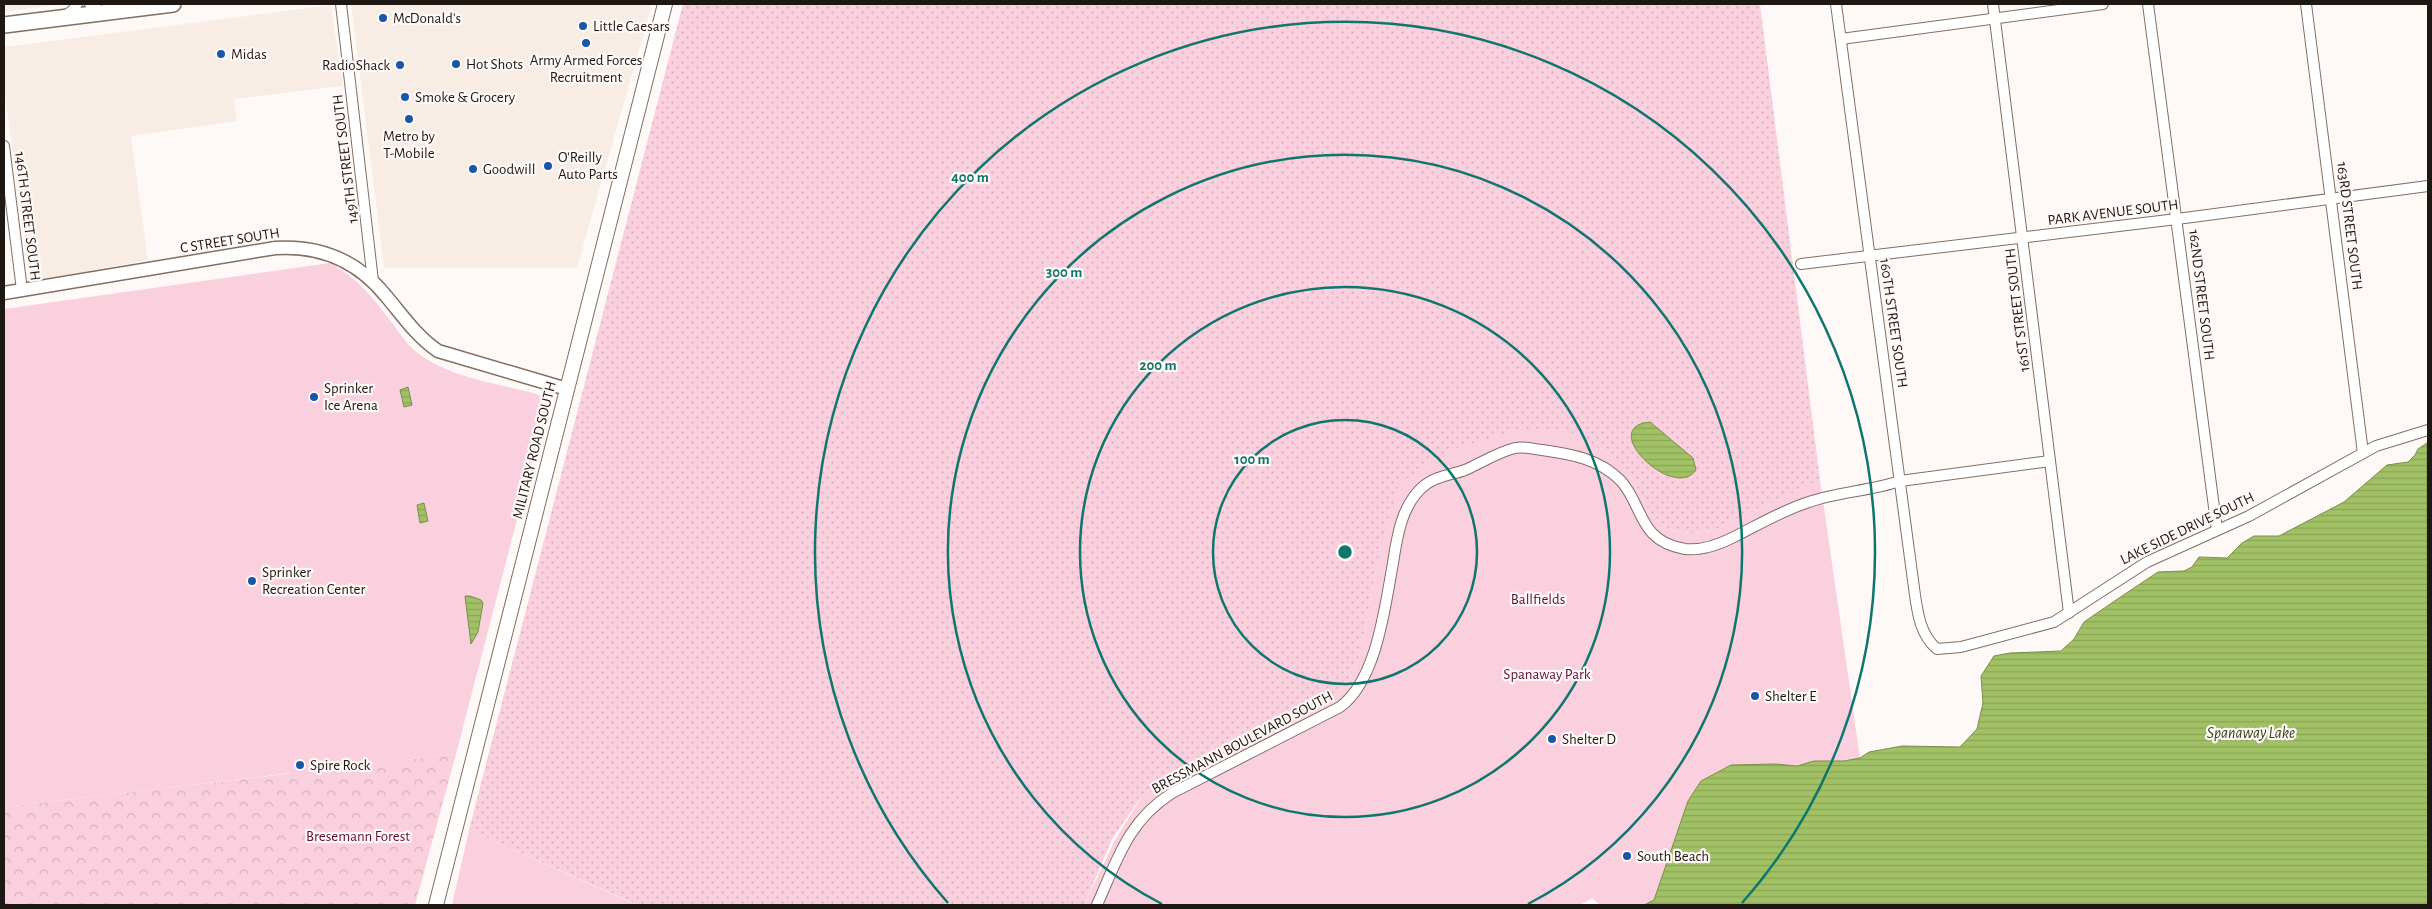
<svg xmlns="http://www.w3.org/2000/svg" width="2432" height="909" font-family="'Alegreya Sans',sans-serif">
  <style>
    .built { fill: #f8ede5 }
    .grass { fill: url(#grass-dots) }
    .forest { fill: url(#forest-crowns) }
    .park { fill: #facfde }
    .water { fill: url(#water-rules); stroke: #7a8e4c }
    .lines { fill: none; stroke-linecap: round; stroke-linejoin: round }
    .minor-casing { stroke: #816f60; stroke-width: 12 }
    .tertiary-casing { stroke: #816f60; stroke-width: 15 }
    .secondary-casing { stroke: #816f60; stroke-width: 16 }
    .primary-casing { stroke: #816f60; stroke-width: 18 }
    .minor { stroke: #fff; stroke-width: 10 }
    .tertiary { stroke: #fff; stroke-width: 12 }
    .secondary { stroke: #fff; stroke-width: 14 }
    .primary { stroke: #fff; stroke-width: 15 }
    .ring { fill: none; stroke: #0f766e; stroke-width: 2.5 }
    .poi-dot { fill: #1a56a7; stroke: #fef9f6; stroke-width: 2 }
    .labels { text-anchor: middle; stroke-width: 4.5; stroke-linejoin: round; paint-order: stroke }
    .poi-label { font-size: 15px; fill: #1f1812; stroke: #fef9f6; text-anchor: start }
    .street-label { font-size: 15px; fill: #1f1812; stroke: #fef9f6 }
    .park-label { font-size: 15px; fill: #640e3b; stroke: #fef9f6 }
    .water-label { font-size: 16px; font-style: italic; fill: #35431c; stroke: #fef9f6 }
    .centre { fill: #0f766e; stroke: #fef9f6; stroke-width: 2.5 }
    .ring-label { font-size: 15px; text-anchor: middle; font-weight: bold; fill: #0f766e; stroke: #fef9f6; stroke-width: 4.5; stroke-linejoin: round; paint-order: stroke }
  </style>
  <defs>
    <pattern id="grass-dots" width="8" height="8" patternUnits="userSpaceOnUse" patternTransform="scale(1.25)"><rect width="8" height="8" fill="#facfde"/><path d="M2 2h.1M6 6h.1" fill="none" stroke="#d6b1bd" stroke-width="1.8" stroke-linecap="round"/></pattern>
    <pattern id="forest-crowns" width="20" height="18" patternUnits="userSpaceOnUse" patternTransform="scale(1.25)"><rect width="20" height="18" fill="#facfde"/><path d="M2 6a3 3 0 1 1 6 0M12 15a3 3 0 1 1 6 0" fill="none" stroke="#d6b1bd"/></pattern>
    <pattern id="water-rules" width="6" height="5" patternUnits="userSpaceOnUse" patternTransform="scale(1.25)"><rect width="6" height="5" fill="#a1c165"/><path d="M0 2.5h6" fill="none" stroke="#8aa557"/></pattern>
  </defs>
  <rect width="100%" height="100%" fill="#fef9f6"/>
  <g class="built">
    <polygon points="4,4 62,4 4,12"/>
    <polygon points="351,4 652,4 577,268 384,268"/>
    <polygon points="331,5 343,86 234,99 237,121 131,136 148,260 30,282 4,87 4,47"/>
  </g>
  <polygon class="grass" points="683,4 1760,4 1820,480 1713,531 1691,533 1670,530 1651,515 1629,473 1381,545 1359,659 1349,679 1331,701 1144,793 1112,839 1084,905 638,905 469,830"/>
  <polygon class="forest" points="456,754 415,905 4,905 4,807"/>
  <g class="park">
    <path d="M330,263c28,15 44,36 62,60 7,9 13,19 22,27 33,28 84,33 125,45l7,13 -90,346 -145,17 -5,9 -10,1 -5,-8 -287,34v-498z"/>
    <polygon points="1520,429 1571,432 1607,453 1629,473 1651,515 1670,530 1691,533 1713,531 1820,480 1860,758 1844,761 1814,761 1797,766 1776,764 1731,765 1701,781 1688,801 1654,900 1644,905 1600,905 1592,898 1580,905 1084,905 1114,842 1144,793 1331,701 1349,679 1359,659 1381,545 1399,484 1448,451"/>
    <polygon points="469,830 637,905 452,905"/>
  </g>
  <g class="water">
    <polygon points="408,387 412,405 404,407 400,390"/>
    <path d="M1650,422l43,36 3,12c-22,32 -100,-43 -46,-48z"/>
    <polygon points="2427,443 2428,905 1644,905 1654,900 1688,801 1701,781 1731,765 1776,764 1797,766 1814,761 1844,761 1860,758 1869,752 1902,746 1960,747 1977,729 1983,703 1981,676 1994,656 2010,653 2061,651 2074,639 2084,622 2119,598 2158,572 2184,571 2192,567 2199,557 2227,558 2242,543 2254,536 2279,536 2344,502 2387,465 2408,462 2415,455 2418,449"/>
    <polygon points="424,503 428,521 420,523 417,505"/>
    <polygon points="465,596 470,596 481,600 483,603 478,632 471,644"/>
  </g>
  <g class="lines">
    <defs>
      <g id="minor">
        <polyline points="90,4 102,13"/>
        <polyline points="341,4 373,281"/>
        <path d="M1836,4l78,584c3,21 5,46 23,61l24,-2 93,-25 93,-60 102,-46 127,-70 52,-16"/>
        <polyline points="1993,4 2069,613"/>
        <polyline points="2148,4 2217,530"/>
        <polyline points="2306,4 2363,453"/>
        <polyline points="64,17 73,10 77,4"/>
        <polyline points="1841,39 2103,4"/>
        <polyline points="4,146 22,290"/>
        <polyline points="1801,264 2177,219 2428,186"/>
        <path d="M1097,905c20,-45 31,-84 75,-112l168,-86c37,-27 45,-101 53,-144 4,-27 9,-60 32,-78 11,-9 26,-10 40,-15 16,-7 33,-18 50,-22 9,-2 18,1 27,2 29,4 58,9 79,31 23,26 17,60 64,68 16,2 35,-5 49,-12 24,-12 49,-27 75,-35 29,-10 61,-11 91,-21l150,-20"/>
      </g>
      <path id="tertiary" d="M4,293l271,-45c45,-3 82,12 111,48 17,20 31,41 52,55l129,38"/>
      <polyline id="secondary" points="436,905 665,4"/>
      <polyline id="primary" points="4,25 173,4"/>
    </defs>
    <use href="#minor" class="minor-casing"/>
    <use href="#tertiary" class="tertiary-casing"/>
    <use href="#secondary" class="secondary-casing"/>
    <use href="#primary" class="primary-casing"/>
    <use href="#minor" class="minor"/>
    <use href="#tertiary" class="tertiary"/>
    <use href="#secondary" class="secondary"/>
    <use href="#primary" class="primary"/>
  </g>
  <g class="ring">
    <circle cx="1345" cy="552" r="132"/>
    <circle cx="1345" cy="552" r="265"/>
    <path d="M1162 904A397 397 0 1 1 1528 904"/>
    <path d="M948 903A530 530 0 1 1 1742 903"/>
  </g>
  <g class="poi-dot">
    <circle cx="383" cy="18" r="5"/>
    <circle cx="583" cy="26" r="5"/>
    <circle cx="586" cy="43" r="5"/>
    <circle cx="221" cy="54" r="5"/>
    <circle cx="456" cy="64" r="5"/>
    <circle cx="400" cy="65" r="5"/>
    <circle cx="405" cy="97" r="5"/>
    <circle cx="409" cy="119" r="5"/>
    <circle cx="548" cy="166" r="5"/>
    <circle cx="473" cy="169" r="5"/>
    <circle cx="314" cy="397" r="5"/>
    <circle cx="252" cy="581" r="5"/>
    <circle cx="1755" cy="696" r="5"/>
    <circle cx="1552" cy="739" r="5"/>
    <circle cx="300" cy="765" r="5"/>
    <circle cx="1627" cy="856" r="5"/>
  </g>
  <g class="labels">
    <g class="poi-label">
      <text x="393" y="23">McDonald's</text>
      <text x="593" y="31">Little Caesars</text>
      <text x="231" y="59">Midas</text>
      <text x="586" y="65" text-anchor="middle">Army Armed Forces<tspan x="586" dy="17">Recruitment</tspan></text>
      <text x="466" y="69">Hot Shots</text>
      <text x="390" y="70" text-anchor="end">RadioShack</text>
      <text x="415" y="102">Smoke &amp; Grocery</text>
      <text x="409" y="141" text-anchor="middle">Metro by<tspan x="409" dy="17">T-Mobile</tspan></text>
      <text x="558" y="162">O'Reilly<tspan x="558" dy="17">Auto Parts</tspan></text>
      <text x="483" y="174">Goodwill</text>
      <text x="324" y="393">Sprinker<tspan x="324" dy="17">Ice Arena</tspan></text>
      <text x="262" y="577">Sprinker<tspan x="262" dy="17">Recreation Center</tspan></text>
      <text x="1765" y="701">Shelter E</text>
      <text x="1562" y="744">Shelter D</text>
      <text x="310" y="770">Spire Rock</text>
      <text x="1637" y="861">South Beach</text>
    </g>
    <g class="street-label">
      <text transform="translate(345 159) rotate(-97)" y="5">149TH STREET SOUTH</text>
      <text transform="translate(2113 212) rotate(-7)" y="5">PARK AVENUE SOUTH</text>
      <text transform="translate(28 216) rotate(83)" y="5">146TH STREET SOUTH</text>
      <text transform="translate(2350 226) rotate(83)" y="5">163RD STREET SOUTH</text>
      <text transform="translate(230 240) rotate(-9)" y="5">C STREET SOUTH</text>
      <text transform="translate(2202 295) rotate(83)" y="5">162ND STREET SOUTH</text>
      <text transform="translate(2017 310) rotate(-97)" y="5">161ST STREET SOUTH</text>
      <text transform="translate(1894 323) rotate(82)" y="5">160TH STREET SOUTH</text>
      <text transform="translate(534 450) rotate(-76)" y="5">MILITARY ROAD SOUTH</text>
      <text transform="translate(2187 528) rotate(-26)" y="5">LAKE SIDE DRIVE SOUTH</text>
      <text transform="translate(1242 742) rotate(-28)" y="5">BRESSMANN BOULEVARD SOUTH</text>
    </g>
    <g class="park-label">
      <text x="1538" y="604">Ballfields</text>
      <text x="1547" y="679">Spanaway Park</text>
      <text x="358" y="841">Bresemann Forest</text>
    </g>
    <g class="water-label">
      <text x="2251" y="738">Spanaway Lake</text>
    </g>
  </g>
  <circle cx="1345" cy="552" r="8" class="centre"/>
  <g class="ring-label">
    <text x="970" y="182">400 m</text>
    <text x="1064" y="277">300 m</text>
    <text x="1158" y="370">200 m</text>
    <text x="1252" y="464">100 m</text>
  </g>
  <rect width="2432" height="909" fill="none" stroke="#1f1812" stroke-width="10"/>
</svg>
